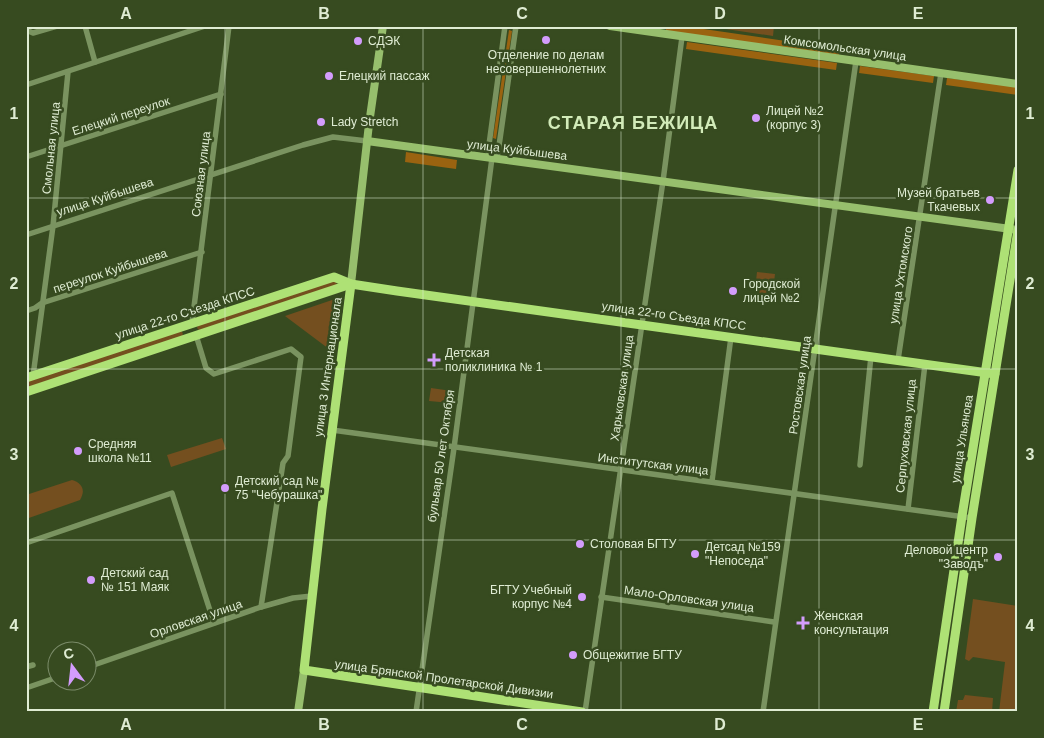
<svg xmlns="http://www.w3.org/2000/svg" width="1044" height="738" font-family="Helvetica,sans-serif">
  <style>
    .green { fill: #744f1f }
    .forest { fill: #9a6310 }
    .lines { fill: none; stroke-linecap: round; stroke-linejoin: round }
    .street { stroke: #7a9360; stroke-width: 5.5 }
    .secondary { stroke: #97bf6d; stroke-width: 8 }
    .primary { stroke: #aee175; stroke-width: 9 }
    .grid { fill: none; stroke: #dfecd3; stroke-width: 1; stroke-opacity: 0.55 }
    .poi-dot { fill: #d39cfc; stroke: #374b20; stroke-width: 2 }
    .labels { text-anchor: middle; stroke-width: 5; stroke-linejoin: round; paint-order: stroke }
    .poi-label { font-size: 12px; fill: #dfecd3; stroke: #374b20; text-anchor: start }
    .street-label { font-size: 12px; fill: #dfecd3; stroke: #374b20 }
    .district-label { font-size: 18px; font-weight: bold; letter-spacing: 1px; fill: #d2ebb9; stroke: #374b20 }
    .neatline { fill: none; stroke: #dfecd3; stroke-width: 2 }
    .grid-label { font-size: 16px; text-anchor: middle; font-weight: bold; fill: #dfecd3 }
  </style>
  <rect width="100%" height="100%" fill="#374b20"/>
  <g class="green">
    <polygon points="706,26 774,26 773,36"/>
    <polygon points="757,272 775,274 772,300 754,298"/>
    <polygon points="332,281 336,282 337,285 199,330 197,328 198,325"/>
    <polygon points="335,299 329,349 285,316"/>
    <polygon points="181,330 183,334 182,336 26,388 26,381"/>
    <polygon points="431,388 452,391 451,403 429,401"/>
    <polygon points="222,438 226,449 171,467 167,455"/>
    <path d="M72,480c10,3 14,10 8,20l-54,19v-24z"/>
    <polygon points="973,599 1018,606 1018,712 999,712 1005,662 973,657 969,661 965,659"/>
    <polygon points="965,695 993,698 992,712 956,712 958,700 963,700"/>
  </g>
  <g class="forest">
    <polygon points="666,26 683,26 840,49 839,55 666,31"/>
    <polygon points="509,30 512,31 496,139 493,138"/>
    <polygon points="687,42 837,63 836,70 686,49"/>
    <polygon points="860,66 934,76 933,83 859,73"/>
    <polygon points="947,78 1018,87 1018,95 946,85"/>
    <polygon points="406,152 457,160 456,169 405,162"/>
  </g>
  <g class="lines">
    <g class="street">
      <polyline points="85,26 95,62"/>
      <polyline points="26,30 33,33 57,26"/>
      <polyline points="26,85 205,26"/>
      <polyline points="26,157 221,94"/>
      <polyline points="492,158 498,153 516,26"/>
      <polyline points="26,235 303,145 333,137 367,141"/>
      <polyline points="26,311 35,308 42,303 202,252"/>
      <polyline points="192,323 229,26"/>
      <polyline points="196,335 206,368 214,374 291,349 301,357 288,456 283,463 261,607"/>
      <polyline points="898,360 941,73"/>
      <polyline points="33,376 53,226 68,72"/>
      <polyline points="332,430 972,518"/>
      <polyline points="860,465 871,356"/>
      <polyline points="712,481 731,337"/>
      <polyline points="908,509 925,364"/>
      <polyline points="26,543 172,493 214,623"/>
      <polyline points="601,597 774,622"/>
      <polyline points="26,667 33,665"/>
      <polyline points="88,667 261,607 293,598 312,596"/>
      <polyline points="26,688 58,677"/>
      <polyline points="416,712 454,448 492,158 488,152 505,26"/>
      <polyline points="585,712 663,181 682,37"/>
      <polyline points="763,712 856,61"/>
    </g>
    <g class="secondary">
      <polyline points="610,26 1018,84"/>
      <polyline points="367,141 1018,230"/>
      <polyline points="351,284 369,124 383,26"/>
      <polyline points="298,712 304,670"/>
    </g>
    <g class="primary">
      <polyline points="351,284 322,509 304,670 582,712"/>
      <polyline points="26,378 334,277 351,284 397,291 995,374"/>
      <polyline points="26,392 351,284"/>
      <polyline points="933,712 962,516 1018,170"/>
      <polyline points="944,712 972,518 1018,230"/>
    </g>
  </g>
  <path class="grid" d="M225,26v686M423,26v686M621,26v686M819,26v686M26,198h992M26,369h992M26,540h992"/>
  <g class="poi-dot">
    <circle cx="546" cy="40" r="5"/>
    <circle cx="358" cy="41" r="5"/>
    <circle cx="329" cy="76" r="5"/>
    <circle cx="756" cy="118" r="5"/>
    <circle cx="321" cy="122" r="5"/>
    <circle cx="990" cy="200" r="5"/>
    <circle cx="733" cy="291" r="5"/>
    <path d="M431.5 352.5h5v5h5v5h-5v5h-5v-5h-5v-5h5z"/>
    <circle cx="78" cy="451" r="5"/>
    <circle cx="225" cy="488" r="5"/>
    <circle cx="580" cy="544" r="5"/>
    <circle cx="695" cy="554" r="5"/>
    <circle cx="998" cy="557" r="5"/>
    <circle cx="91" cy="580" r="5"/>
    <circle cx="582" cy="597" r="5"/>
    <path d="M800.5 615.5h5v5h5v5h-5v5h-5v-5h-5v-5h5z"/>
    <circle cx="573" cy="655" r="5"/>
  </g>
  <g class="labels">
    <g class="poi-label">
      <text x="368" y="45">СДЭК</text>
      <text x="546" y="59" text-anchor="middle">Отделение по делам<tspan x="546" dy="14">несовершеннолетних</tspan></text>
      <text x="339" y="80">Елецкий пассаж</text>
      <text x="766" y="115">Лицей №2<tspan x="766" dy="14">(корпус 3)</tspan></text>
      <text x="331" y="126">Lady Stretch</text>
      <text x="980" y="197" text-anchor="end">Музей братьев<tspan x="980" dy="14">Ткачевых</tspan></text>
      <text x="743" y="288">Городской<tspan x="743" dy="14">лицей №2</tspan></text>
      <text x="445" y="357">Детская<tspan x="445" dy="14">поликлиника № 1</tspan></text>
      <text x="88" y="448">Средняя<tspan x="88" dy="14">школа №11</tspan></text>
      <text x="235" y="485">Детский сад №<tspan x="235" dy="14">75 "Чебурашка"</tspan></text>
      <text x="590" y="548">Столовая БГТУ</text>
      <text x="705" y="551">Детсад №159<tspan x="705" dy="14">"Непоседа"</tspan></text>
      <text x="988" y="554" text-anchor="end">Деловой центр<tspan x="988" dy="14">"Заводъ"</tspan></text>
      <text x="101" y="577">Детский сад<tspan x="101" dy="14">№ 151 Маяк</tspan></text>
      <text x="572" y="594" text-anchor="end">БГТУ Учебный<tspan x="572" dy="14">корпус №4</tspan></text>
      <text x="814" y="620">Женская<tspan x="814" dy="14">консультация</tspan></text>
      <text x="583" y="659">Общежитие БГТУ</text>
    </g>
    <g class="street-label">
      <text transform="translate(845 48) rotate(8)" y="4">Комсомольская улица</text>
      <text transform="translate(121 116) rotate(-18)" y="4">Елецкий переулок</text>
      <text transform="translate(51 148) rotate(-84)" y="4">Смольная улица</text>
      <text transform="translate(517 150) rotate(7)" y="4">улица Куйбышева</text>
      <text transform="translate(201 174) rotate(-83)" y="4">Союзная улица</text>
      <text transform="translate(105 197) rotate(-18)" y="4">улица Куйбышева</text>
      <text transform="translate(110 271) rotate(-18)" y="4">переулок Куйбышева</text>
      <text transform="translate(901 275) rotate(-81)" y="4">улица Ухтомского</text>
      <text transform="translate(185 313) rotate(-18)" y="4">улица 22-го Съезда КПСС</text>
      <text transform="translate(674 316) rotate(8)" y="4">улица 22-го Съезда КПСС</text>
      <text transform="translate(328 367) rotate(-82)" y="4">улица 3 Интернационала</text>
      <text transform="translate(800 385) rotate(-82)" y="4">Ростовская улица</text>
      <text transform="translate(622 388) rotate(-82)" y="4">Харьковская улица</text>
      <text transform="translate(906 436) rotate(-84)" y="4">Серпуховская улица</text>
      <text transform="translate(962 439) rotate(-81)" y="4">улица Ульянова</text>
      <text transform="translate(441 456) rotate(-82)" y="4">бульвар 50 лет Октября</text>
      <text transform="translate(653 464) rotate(7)" y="4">Институтская улица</text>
      <text transform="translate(689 599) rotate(8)" y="4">Мало-Орловская улица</text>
      <text transform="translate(196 619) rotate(-19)" y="4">Орловская улица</text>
      <text transform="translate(444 679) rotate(8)" y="4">улица Брянской Пролетарской Дивизии</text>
    </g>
    <g class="district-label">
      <text x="633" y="129">CТАРАЯ БЕЖИЦА</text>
    </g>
  </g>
  <rect width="1044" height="738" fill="none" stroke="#374b20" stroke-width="55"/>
  <g transform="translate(72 666) rotate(345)"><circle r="24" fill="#374b20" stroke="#7a8b68"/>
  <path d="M0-4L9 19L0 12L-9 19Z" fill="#d39cfc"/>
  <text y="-8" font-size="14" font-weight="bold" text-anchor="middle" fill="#dfecd3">С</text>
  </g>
  <rect x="28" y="28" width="988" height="682" class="neatline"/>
  <g class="grid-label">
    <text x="126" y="19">A</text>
    <text x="324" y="19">B</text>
    <text x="522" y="19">C</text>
    <text x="720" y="19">D</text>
    <text x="918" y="19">E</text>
    <text x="14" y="119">1</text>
    <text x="1030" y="119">1</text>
    <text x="14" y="289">2</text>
    <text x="1030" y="289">2</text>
    <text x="14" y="460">3</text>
    <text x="1030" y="460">3</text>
    <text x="14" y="631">4</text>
    <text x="1030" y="631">4</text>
    <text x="126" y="730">A</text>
    <text x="324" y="730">B</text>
    <text x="522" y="730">C</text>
    <text x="720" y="730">D</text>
    <text x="918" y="730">E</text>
  </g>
</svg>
